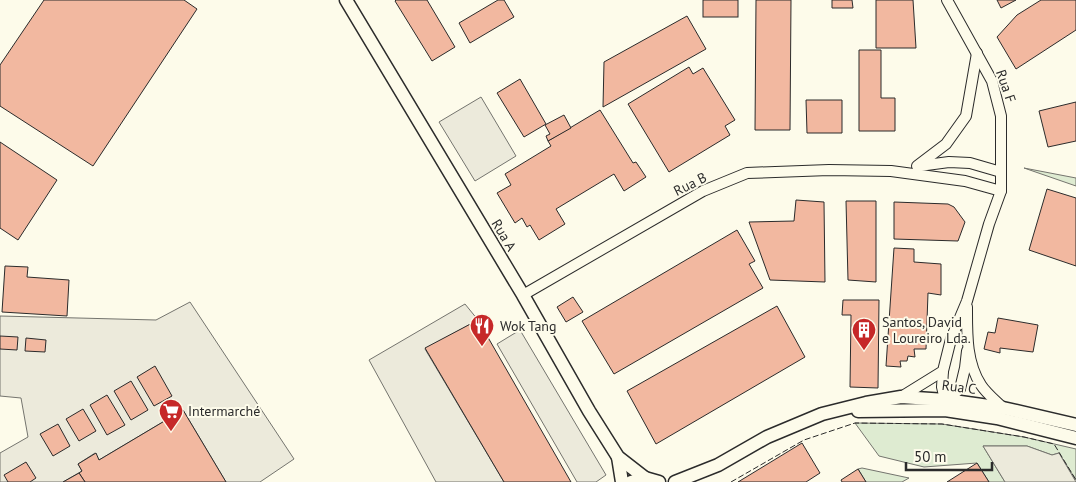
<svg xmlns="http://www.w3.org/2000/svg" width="1076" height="482" font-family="'PT Sans',sans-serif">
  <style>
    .green { fill: #deebd1; stroke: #74746e }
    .parking { fill: #eceadb; stroke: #74746e }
    .building { fill: #f2b8a0; stroke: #2b2b2b }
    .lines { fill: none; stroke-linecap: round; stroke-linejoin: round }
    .minor-casing { stroke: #2b2b2b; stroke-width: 12 }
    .tertiary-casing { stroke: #2b2b2b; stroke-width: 15 }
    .minor { stroke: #fdfbea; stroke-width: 10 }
    .tertiary { stroke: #fdfbea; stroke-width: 12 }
    .fence { stroke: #2b2b2b; stroke-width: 1; stroke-dasharray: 6 2.5; stroke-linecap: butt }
    .labels { text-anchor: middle; stroke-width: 4; stroke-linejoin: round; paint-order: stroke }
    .street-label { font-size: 14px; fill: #2b2b2b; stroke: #fdfbea }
    .poi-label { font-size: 14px; fill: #2b2b2b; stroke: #fdfbea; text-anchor: start }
  </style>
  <rect width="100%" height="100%" fill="#fdfbea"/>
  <g class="green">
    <polygon points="1024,168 1076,178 1076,186"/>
    <polygon points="855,423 942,424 1024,437 1076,449 1076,480 1059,453 1052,455 1027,446 983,446 1005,482 989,482 977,463 924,467 879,456"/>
    <polygon points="862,468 909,478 902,482 866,482 858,469"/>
  </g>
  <g class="parking">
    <polygon points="481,97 516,156 475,181 439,122"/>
    <polygon points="190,302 294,459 260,482 226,482 183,410 99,460 95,453 78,464 82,471 63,482 0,482 0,453 28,437 21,398 0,396 0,316 156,320"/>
    <polygon points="465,304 478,320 425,349 504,482 436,482 369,360"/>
    <polygon points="520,330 606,475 596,482 577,482 497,344"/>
    <polygon points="983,446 1027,446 1052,455 1059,453 1076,482 1005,482"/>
  </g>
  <g class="building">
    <polygon points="44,0 184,0 197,9 93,166 0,106 0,65"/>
    <polygon points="396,0 427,0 455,47 432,61 395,1"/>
    <polygon points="498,0 504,0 514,17 470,43 459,23"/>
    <rect x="703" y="0" width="35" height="17"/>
    <polygon points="756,0 791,0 790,130 755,130"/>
    <polygon points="832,0 852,0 853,8 832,8"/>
    <polygon points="876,0 913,0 916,48 876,48"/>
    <polygon points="997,0 1016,0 1001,8"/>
    <polygon points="1041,0 1076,0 1076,30 1016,69 997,37 1017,15"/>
    <polygon points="687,16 706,49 603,107 604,62"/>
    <polygon points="859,50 881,50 881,98 895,98 895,131 859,131"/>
    <polygon points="689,67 693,74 703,68 735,120 725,126 730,135 669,172 628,104"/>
    <polygon points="520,79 546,124 524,137 497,93"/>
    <polygon points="806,100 842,100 842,133 807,133"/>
    <polygon points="1076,102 1076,141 1048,147 1039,111"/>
    <polygon points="600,110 633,163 636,162 646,177 624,191 614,174 556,209 565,224 539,240 530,225 527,227 522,218 515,223 497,193 511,185 505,174 551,146 548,141"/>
    <polygon points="564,115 571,128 548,141 546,136 550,134 545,125"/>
    <polygon points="0,142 57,180 18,240 0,228"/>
    <polygon points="1047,189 1076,198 1076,266 1029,250"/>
    <polygon points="796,200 824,202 825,282 770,280 749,222 794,221"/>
    <polygon points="846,201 876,201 876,282 848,280"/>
    <polygon points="894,202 948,204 954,207 965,222 958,241 894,239"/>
    <polygon points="737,230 755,261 749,264 763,288 614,374 582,321"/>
    <polygon points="894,248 914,249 914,262 941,264 941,295 928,293 926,349 914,349 915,357 908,356 907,361 900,361 901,367 886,366"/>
    <polygon points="5,266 28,267 27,277 69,280 67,316 2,312"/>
    <polygon points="573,297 583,312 566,322 557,307"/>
    <polygon points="843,300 879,300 878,388 850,387 851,315 842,315"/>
    <polygon points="777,306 805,357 656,444 627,391"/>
    <polygon points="998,318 1038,325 1033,352 1000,348 1000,353 984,349 988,332 995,333"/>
    <polygon points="478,320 571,482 504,482 425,348"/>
    <polygon points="0,336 18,337 17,350 0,349"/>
    <polygon points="26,338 46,340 45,352 25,351"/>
    <polygon points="155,366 172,396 154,406 137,377"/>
    <polygon points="131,381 148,410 131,420 114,391"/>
    <polygon points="107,395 125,425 107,435 90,405"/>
    <polygon points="83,409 96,431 79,441 66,419"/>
    <polygon points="183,410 226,482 85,482 79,473 82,471 78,464 96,453 99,460"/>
    <polygon points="58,424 70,446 53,456 40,434"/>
    <polygon points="802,443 820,473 806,482 738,482"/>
    <polygon points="26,462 36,478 30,482 8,482 4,475"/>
    <polygon points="977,463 989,482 947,482"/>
    <polygon points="858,469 866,482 842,482 841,480"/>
    <polygon points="79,473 85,482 63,482"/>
  </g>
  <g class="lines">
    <defs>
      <g id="minor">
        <polyline points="917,166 946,144 966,116 977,53"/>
        <polyline points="919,166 949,162 970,163 1001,172"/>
        <polyline points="523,295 703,191 747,173 829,170 891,171 965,181 1001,191"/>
        <path d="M967,307c0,26 -1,55 14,78 5,8 15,16 22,23"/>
        <polyline points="943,371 942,387 946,404"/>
        <polyline points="901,397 943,371 951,339 967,301 989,224 1001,191 1001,116 992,81 947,0"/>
        <polyline points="946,400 960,389 965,368 967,351"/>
      </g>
      <g id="tertiary">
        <polyline points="346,0 523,295 589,411 618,457 645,478"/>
        <polyline points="858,411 945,410 997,418 1076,438"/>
        <polyline points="618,457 622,482"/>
        <polyline points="631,482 645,478 659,482"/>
        <polyline points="675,482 718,465 767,437 822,414 866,403 901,397 946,400 1003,408 1076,425"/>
      </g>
    </defs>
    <use href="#minor" class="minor-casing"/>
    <use href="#tertiary" class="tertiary-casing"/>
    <use href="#minor" class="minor"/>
    <use href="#tertiary" class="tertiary"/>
    <polyline class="fence" points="731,482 804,440 855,423 942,424 1024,437 1054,444 1076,480"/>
  </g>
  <defs>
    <symbol id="restaurant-pin" viewBox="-11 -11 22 30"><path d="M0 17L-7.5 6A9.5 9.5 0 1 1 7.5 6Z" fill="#c62828" stroke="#fdfbea"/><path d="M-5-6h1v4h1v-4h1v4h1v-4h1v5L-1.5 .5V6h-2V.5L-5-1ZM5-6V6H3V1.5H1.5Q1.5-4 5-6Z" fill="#fff"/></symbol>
    <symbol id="building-pin" viewBox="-11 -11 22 30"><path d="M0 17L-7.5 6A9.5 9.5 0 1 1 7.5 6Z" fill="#c62828" stroke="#fdfbea"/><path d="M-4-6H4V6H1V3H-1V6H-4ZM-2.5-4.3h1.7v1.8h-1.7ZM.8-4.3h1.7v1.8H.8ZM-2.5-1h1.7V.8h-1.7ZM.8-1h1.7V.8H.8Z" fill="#fff"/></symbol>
    <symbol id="supermarket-pin" viewBox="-11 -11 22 30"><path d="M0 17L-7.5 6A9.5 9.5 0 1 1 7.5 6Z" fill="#c62828" stroke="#fdfbea"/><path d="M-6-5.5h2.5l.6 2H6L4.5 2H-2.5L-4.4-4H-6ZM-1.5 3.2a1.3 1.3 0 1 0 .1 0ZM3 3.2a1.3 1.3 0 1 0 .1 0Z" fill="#fff"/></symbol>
  </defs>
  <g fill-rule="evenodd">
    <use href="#restaurant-pin" x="468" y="312" width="28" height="38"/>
    <use href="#building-pin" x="850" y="316" width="28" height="38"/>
    <use href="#supermarket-pin" x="157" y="397" width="28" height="38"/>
  </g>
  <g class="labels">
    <g class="street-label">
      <text transform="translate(1006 86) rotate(71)" y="5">Rua F</text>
      <text transform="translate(690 184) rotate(-27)" y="5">Rua B</text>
      <text transform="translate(504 235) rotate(59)" y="5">Rua A</text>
      <text transform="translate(959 387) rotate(7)" y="5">Rua C</text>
    </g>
    <g class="poi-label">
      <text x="882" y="327">Santos, David<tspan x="882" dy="16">e Loureiro Lda.</tspan></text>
      <text x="500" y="331">Wok Tang</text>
      <text x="188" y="416">Intermarché</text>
    </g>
  </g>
  <path d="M906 462v8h86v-8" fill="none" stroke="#2b2b2b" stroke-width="2.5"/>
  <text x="914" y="462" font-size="15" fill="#2b2b2b" stroke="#fdfbea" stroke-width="4" paint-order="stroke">50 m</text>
</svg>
